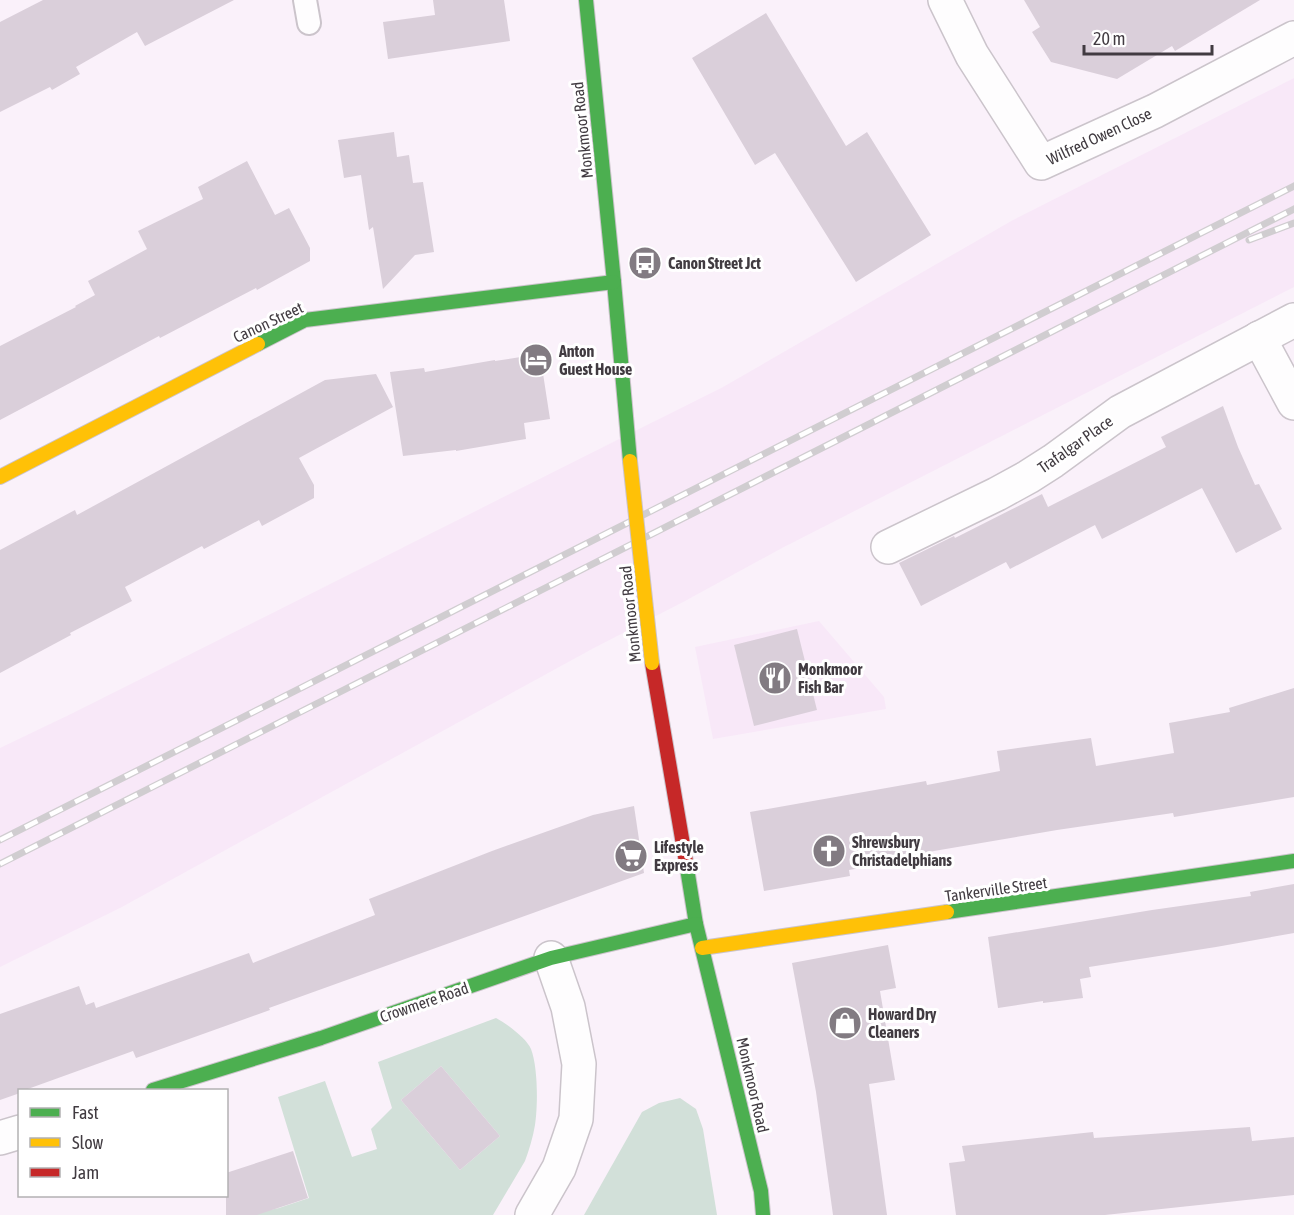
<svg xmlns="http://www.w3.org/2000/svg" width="1294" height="1215" font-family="'Asap Condensed',sans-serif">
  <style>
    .built { fill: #f8e8f8 }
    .green { fill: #d2e0d9; fill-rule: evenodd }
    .building { fill: #dacfda }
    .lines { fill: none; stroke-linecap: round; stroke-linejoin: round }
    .lane-casing { stroke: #cbc4cb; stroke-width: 26 }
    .street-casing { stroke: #cbc4cb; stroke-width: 36 }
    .fast-casing { stroke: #cbc4cb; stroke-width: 16 }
    .slow-casing { stroke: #cbc4cb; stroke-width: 16 }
    .jam-casing { stroke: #cbc4cb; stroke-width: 16 }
    .lane { stroke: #fefdfe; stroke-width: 22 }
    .street { stroke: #fefdfe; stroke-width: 33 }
    .fast { stroke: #4caf50; stroke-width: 14 }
    .slow { stroke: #ffc107; stroke-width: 14 }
    .jam { stroke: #c62828; stroke-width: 14 }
    .rail-casing { stroke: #d0cdd0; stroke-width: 7 }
    .rail { stroke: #fff; stroke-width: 4.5; stroke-dasharray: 14; stroke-linecap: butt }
    .slow-bridge-casing { stroke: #cbc4cb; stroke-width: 16; stroke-linecap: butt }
    .slow-bridge { stroke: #ffc107; stroke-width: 14 }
    .labels { text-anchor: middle; stroke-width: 6; stroke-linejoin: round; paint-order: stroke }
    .street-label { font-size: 16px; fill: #413b41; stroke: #fff }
    .poi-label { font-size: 16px; font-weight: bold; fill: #413b41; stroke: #fff; text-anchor: start }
  </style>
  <rect width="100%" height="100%" fill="#faf1fa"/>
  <g class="built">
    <polygon points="1294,78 1294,287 782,548 685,601 592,649 120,908 0,967 0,748 73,713 723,387 1013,220"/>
    <polygon points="819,621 884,697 886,709 713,739 695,647"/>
  </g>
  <g class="green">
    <path d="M496,1018c10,5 31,21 35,31 7,18 7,57 4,76 -2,12 -6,25 -10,36l-32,54h-246l32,-7 30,-10 -31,-101 47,-16 27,76 25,-8 -6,-20 21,-21 -14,-46zM441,1066l59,70 -40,34 -59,-70z"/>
    <polygon points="680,1098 696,1109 703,1129 717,1215 584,1215 642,1112 659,1103"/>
  </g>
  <g class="building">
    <polygon points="43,0 234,0 145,46 137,32 76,67 80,74 52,90 50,87 0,112 0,22"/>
    <polygon points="433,0 504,0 510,41 388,59 383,22 435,15"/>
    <polygon points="1024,0 1260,0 1175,51 1172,46 1117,79 1051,62 1032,32 1040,27"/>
    <polygon points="766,13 846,146 867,132 931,235 856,282 775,153 755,165 692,58"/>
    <polygon points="394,132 397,157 409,155 413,183 423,182 434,252 415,255 383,289 373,227 369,230 361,175 344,178 338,140"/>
    <polygon points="247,161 275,215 289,208 310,248 310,261 257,290 256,288 160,338 159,336 0,420 0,346 76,307 75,306 95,295 88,281 147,249 138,231 203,199 198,187"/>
    <polygon points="540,354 550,419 524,423 526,439 456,451 456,450 403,456 390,372 424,368 425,372 495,360 495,361"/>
    <polygon points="376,374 393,407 299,458 314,485 314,498 262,526 259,520 204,549 202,546 125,587 132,601 70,633 71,635 0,673 0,550 75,510 77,515 325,380"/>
    <polygon points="1223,406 1238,447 1255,485 1259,484 1282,529 1236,553 1202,488 1102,539 1095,525 1010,569 1006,562 921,606 899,563 954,536 955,538 1042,494 1048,507 1166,447 1161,437"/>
    <polygon points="797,629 817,710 754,726 734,645"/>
    <polygon points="1294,688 1294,797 1174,817 1173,813 1057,830 934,851 902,858 902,861 849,870 850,876 764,891 750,812 926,781 927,785 1000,771 997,751 1091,738 1096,766 1174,753 1169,723 1230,712 1229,708"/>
    <polygon points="634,806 644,873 269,1008 270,1010 136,1058 133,1051 25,1090 20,1090 20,1093 0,1100 0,1014 79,986 86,1005 94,1002 96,1008 249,953 253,963 375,915 369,899 492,851 593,815"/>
    <polygon points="1294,884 1294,933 1216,947 1089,967 1091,977 1080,979 1083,998 1043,1003 1043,1001 998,1008 988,937 1152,910 1251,896 1250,892"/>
    <polygon points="888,945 896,988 880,991 895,1080 869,1084 887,1215 833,1215 816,1092 792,963"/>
    <polygon points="441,1066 500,1136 460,1170 401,1100"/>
    <polygon points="1250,1127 1252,1141 1294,1137 1294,1195 1105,1215 956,1215 949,1163 965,1161 962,1146 1093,1132 1094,1138"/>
    <polygon points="293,1151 308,1198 257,1215 226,1215 226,1173"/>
  </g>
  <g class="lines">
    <defs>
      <polyline id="lane" points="305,0 309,23"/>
      <g id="street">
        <polyline points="945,0 972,55 1041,163 1155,111 1294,38"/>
        <polyline points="1259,338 1294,403"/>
        <polyline points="888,547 997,494 1028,477 1053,461 1120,412 1294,320"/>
        <polyline points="0,1138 20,1132"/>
        <polyline points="532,1215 559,1168 576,1119 579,1064 568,1007 551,958"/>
      </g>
      <g id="fast">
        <polyline points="586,0 614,282 630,461"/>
        <polyline points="258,344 305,320 614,282"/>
        <polyline points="686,862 696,924 761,1191 763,1215"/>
        <polyline points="947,912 1294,861"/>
        <polyline points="153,1090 321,1038 551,958 696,924"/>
      </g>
      <g id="slow">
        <polyline points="0,477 258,344"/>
        <polyline points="702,948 947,912"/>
      </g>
      <polyline id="jam" points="652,663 686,862"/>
    </defs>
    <use href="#lane" class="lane-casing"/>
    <use href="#street" class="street-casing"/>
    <use href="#fast" class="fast-casing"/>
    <use href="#slow" class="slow-casing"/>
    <use href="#jam" class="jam-casing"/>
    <use href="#lane" class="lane"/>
    <use href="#street" class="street"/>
    <use href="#fast" class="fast"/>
    <use href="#slow" class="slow"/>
    <use href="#jam" class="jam"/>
    <defs>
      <g id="rail">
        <polyline points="1249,240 1294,223"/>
        <polyline points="0,840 1294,186"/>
        <polyline points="0,864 1294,209"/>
      </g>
    </defs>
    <use href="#rail" class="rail-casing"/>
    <use href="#rail" class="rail"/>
    <defs>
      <polyline id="slow-bridge" points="630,461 652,663"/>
    </defs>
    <use href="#slow-bridge" class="slow-bridge-casing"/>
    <use href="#slow-bridge" class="slow-bridge"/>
  </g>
  <defs>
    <symbol id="bus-disc" viewBox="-11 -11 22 22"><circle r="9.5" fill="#827b82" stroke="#fff"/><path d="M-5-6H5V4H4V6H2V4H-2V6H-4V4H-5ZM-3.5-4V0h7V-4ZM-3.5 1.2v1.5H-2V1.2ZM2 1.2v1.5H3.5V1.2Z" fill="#fff"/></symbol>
    <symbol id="hotel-disc" viewBox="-11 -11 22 22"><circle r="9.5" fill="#827b82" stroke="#fff"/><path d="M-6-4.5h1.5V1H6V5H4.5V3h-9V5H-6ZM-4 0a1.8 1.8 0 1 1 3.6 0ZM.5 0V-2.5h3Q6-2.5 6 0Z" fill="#fff"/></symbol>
    <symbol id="restaurant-disc" viewBox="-11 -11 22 22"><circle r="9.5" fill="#827b82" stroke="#fff"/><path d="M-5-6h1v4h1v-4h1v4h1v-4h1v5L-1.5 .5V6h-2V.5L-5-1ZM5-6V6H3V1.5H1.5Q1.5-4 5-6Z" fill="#fff"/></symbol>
    <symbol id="church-disc" viewBox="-11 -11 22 22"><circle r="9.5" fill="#827b82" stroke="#fff"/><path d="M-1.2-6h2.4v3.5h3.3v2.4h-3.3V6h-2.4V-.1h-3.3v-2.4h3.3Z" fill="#fff"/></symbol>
    <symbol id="supermarket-disc" viewBox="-11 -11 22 22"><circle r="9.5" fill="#827b82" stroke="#fff"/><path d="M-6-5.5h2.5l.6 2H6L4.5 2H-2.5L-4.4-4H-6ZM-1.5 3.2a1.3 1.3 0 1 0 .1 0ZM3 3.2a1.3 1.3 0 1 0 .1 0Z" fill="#fff"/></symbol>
    <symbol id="shop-disc" viewBox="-11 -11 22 22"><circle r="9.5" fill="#827b82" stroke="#fff"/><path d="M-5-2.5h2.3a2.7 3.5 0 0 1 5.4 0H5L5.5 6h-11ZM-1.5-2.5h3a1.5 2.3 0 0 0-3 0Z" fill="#fff"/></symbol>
  </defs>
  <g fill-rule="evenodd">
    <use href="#bus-disc" x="626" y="244" width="38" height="38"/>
    <use href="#hotel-disc" x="517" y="341" width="38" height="38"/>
    <use href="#restaurant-disc" x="756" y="659" width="38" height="38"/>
    <use href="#church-disc" x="810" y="832" width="38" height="38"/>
    <use href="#supermarket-disc" x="612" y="837" width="38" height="38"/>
    <use href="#shop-disc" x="826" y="1004" width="38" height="38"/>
  </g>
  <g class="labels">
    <g class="street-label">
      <text transform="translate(582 130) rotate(-96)" y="6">Monkmoor Road</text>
      <text transform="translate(1099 136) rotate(-25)" y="6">Wilfred Owen Close</text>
      <text transform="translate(268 322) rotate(-25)" y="6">Canon Street</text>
      <text transform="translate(1075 444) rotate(-35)" y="6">Trafalgar Place</text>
      <text transform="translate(630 614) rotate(-96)" y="6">Monkmoor Road</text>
      <text transform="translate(996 889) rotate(-8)" y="6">Tankerville Street</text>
      <text transform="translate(424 1002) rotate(-19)" y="6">Crowmere Road</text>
      <text transform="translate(753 1085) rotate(77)" y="6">Monkmoor Road</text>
    </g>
    <g class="poi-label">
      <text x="668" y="269">Canon Street Jct</text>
      <text x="559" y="357">Anton<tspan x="559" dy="18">Guest House</tspan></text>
      <text x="798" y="675">Monkmoor<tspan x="798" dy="18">Fish Bar</tspan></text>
      <text x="852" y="848">Shrewsbury<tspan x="852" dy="18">Christadelphians</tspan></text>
      <text x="654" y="853">Lifestyle<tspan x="654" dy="18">Express</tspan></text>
      <text x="868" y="1020">Howard Dry<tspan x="868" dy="18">Cleaners</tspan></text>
    </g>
  </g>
  <rect x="18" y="1089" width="210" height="108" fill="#ffffff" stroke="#b3b1b3" stroke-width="1.5"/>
  <rect x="30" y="1108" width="30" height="9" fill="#4caf50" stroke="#b3b1b3" stroke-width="1.5"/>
  <text x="72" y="1119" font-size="18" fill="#413b41">Fast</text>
  <rect x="30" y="1138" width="30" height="9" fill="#ffc107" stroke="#b3b1b3" stroke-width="1.5"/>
  <text x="72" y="1149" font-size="18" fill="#413b41">Slow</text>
  <rect x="30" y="1168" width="30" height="9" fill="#c62828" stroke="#b3b1b3" stroke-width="1.5"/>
  <text x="72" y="1179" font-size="18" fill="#413b41">Jam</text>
  <path d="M1084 45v9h128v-9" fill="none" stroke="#413b41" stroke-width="3"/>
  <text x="1093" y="45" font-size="18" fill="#413b41" stroke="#ffffff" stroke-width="4.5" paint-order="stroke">20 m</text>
</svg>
